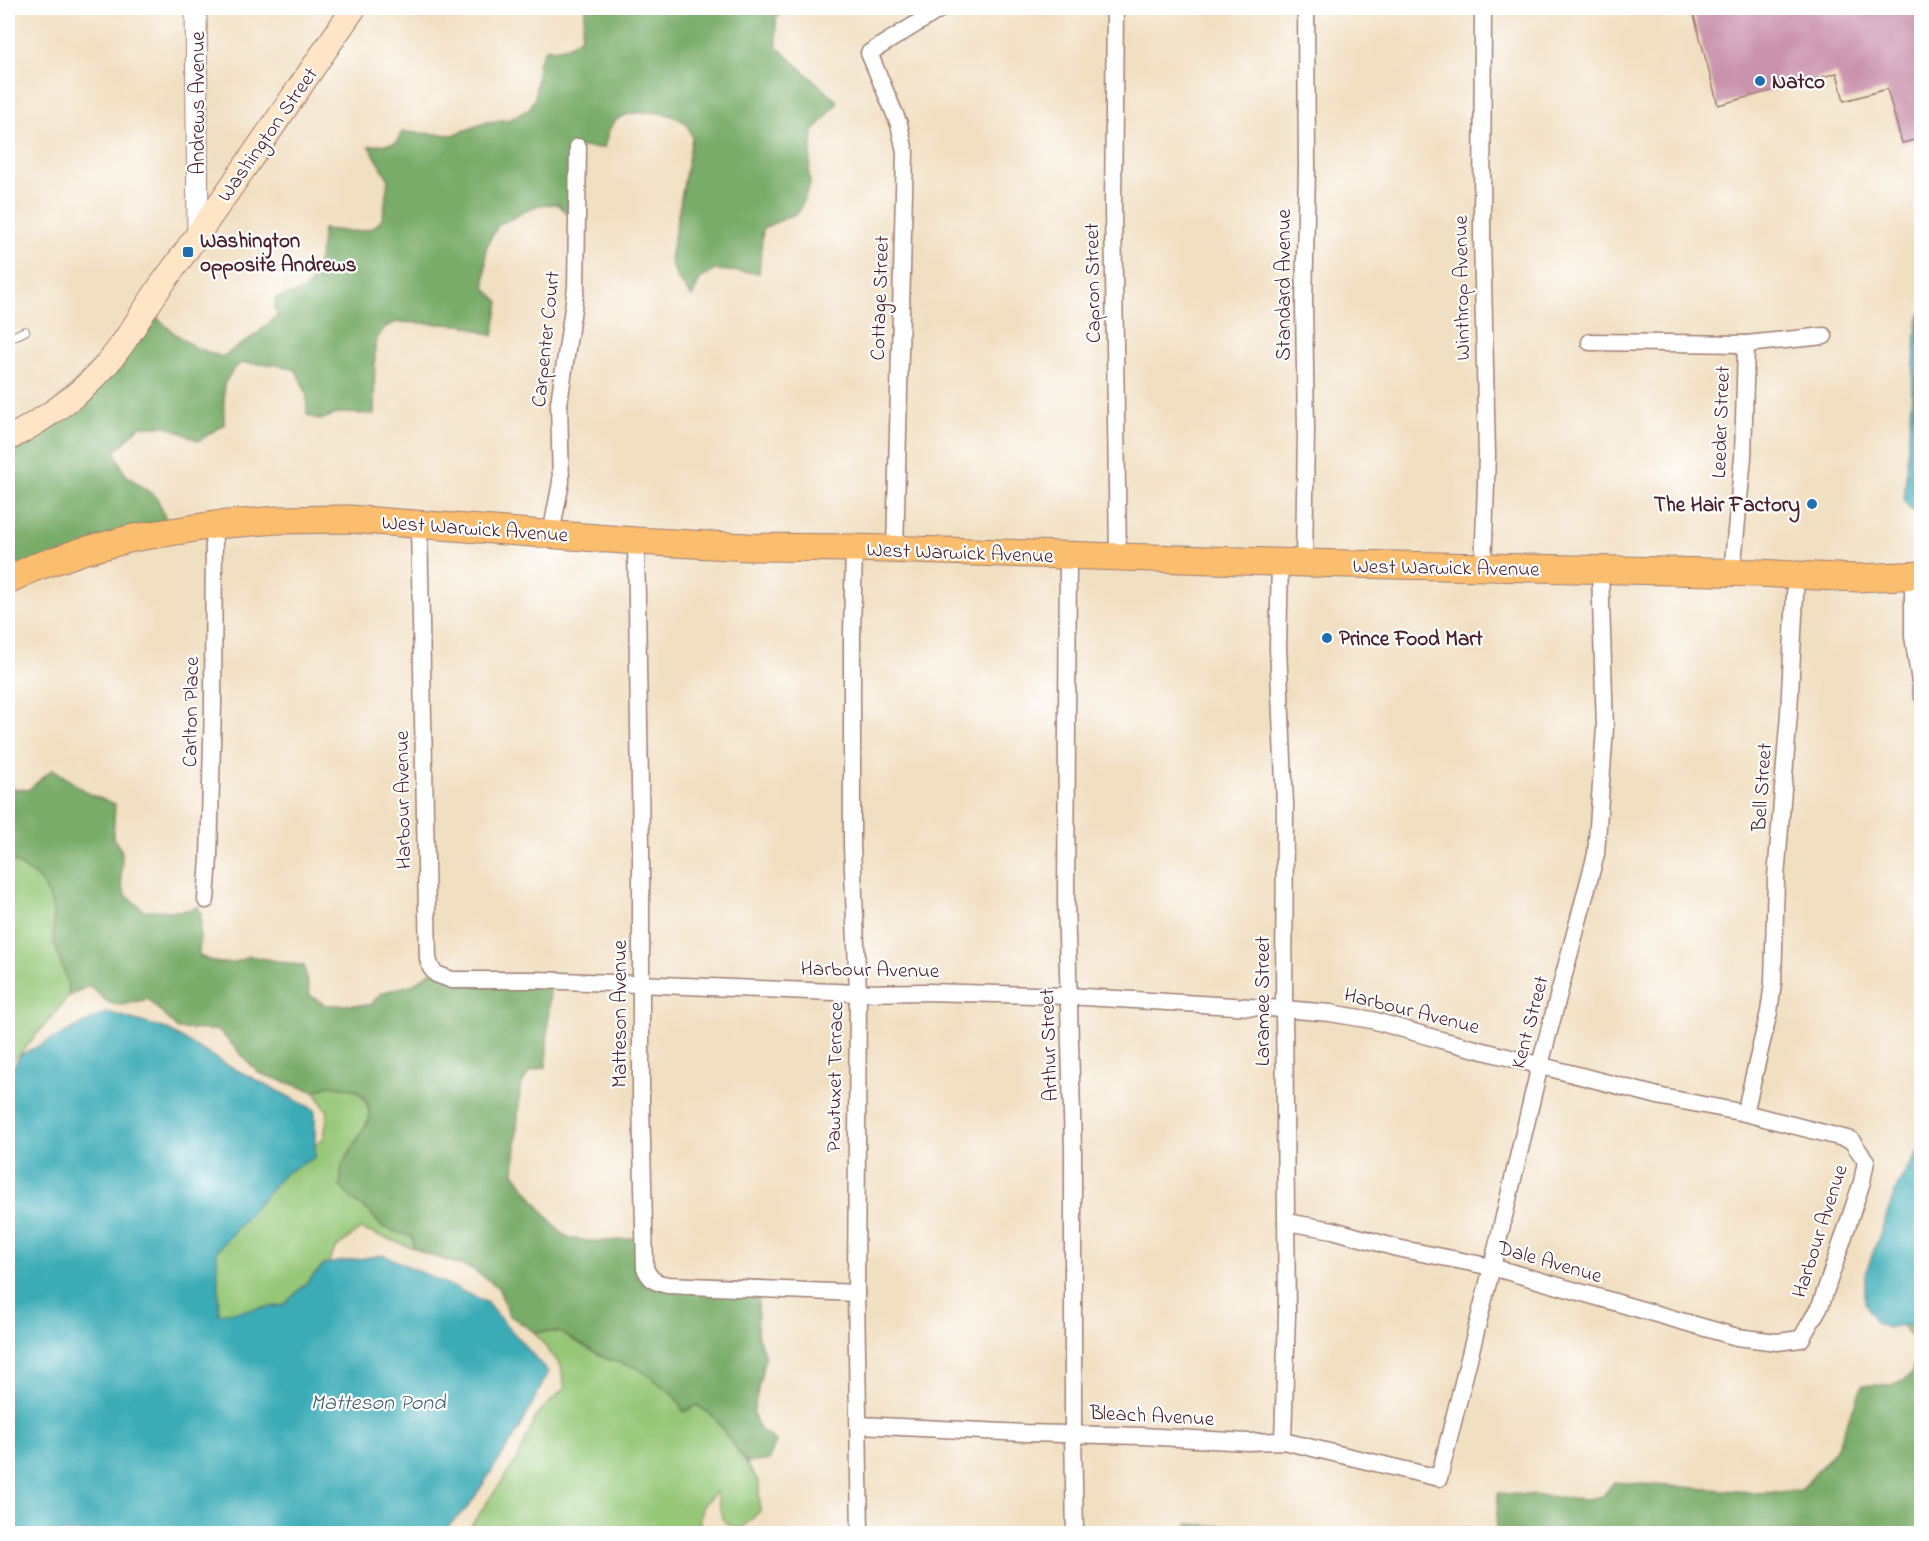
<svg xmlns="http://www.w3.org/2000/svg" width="1929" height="1541" font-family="'Indie Flower',sans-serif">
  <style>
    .green { fill: #95c777; stroke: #707351; stroke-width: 1.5 }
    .forest { fill: #78ac68; stroke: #61664a; stroke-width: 1.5 }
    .water { fill: #3babb6; stroke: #426570; stroke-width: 1.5 }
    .building { fill: #ca93ad }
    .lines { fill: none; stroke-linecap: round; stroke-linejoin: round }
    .service-casing { stroke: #9e7f76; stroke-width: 10 }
    .minor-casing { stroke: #9e7f76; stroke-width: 19 }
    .tertiary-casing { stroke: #9e7f76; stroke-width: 23 }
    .secondary-casing { stroke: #9e7f76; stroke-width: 26 }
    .primary-casing { stroke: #9e7f76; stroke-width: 29 }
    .service { stroke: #fff; stroke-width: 8 }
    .minor { stroke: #fff; stroke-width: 16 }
    .tertiary { stroke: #fff; stroke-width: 21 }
    .secondary { stroke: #fde5c5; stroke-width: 24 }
    .primary { stroke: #fbbd6e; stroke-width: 27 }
    .poi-dot { fill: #1f6fb2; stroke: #fff; stroke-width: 2 }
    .labels { text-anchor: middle; stroke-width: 4.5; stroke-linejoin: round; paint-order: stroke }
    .poi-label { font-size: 21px; font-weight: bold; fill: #4a1f2b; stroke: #fff; text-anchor: start }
    .street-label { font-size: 21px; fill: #4a1f2b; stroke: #fff }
    .water-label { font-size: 22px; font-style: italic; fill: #435e6a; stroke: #fff }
  </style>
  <rect width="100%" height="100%" fill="#fff"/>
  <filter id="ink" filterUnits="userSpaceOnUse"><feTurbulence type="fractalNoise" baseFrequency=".0167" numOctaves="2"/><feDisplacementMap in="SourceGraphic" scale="12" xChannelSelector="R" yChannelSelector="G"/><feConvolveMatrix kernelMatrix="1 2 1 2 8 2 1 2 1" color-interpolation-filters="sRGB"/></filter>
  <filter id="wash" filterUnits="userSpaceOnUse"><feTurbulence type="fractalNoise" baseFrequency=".008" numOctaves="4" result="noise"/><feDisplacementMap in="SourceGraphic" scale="24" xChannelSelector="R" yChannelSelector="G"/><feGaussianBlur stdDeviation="1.35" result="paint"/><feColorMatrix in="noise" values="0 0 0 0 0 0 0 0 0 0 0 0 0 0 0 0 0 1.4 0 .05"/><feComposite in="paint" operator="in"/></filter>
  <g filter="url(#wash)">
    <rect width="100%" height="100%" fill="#f1dfc1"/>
    <g class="green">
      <path d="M8,858c25,15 41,23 45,55 2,11 -1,23 2,33 5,17 14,32 14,50l-48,57 -13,10z"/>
      <path d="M330,1085c27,5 35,4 40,33l-28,48 13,36 14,9 13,16 30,10 2,11 -54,-19 -24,19 -22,41 -28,17 -26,2 -21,11 -47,-9 4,-45 95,-103 33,-24 4,-26 -13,-20z"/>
      <polygon points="534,1332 559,1332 607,1359 638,1368 674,1395 684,1412 697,1405 714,1417 759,1482 760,1511 740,1530 724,1522 716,1492 702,1506 698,1533 460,1534 470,1527 516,1461 538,1413 565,1388 561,1366"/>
    </g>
    <g class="forest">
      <path d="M586,8h198l-8,11 1,28 61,55 -25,30 -4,41 1,11 -11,28 -36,16 -4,45 -44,-3 -15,9 -8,18 -15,-19 -7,-18 22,-122c-1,-4 -3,-11 -6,-14 -13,-14 -57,-16 -71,-3 -7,6 -9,19 -11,27l-26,-1 -11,66 -9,-9 -20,1 -40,20 -12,23 -1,40 14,14 -6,34 -29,-11 -67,-3 -12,5 -10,15 -1,72 -36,-1 -17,7 -14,-5v-20l-11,-25 -17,-5 -38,-2 -9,8 -8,13v40l-25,17 -32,-15h-27l-25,26 10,22 32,24 13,31 -162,50v-141l29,-15 109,-115 27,24 21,15 28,10 35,-23 22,-20 -5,-5 2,-11c10,-3 25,-4 32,-12 11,-12 13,-41 15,-57 17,1 48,8 58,-9 4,-6 6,-34 7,-42l-19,-32 27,-3 6,-11 51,3 34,-13 24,-3 18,-10 6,-11 3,-34 7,-15c16,0 25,-2 36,-12z"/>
      <path d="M53,769l38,26 24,9 -2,33 9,15 -1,31 4,11 18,16 40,1 15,-4 3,6 -2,43 19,7h16l15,-7 55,10 6,29 15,10h46l10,-12 33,-9 18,-13 118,12 -4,84 -17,5 -9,15 -6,86c9,11 41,57 50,62 20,11 56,5 78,2l12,41 105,11 -2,45 8,22 -12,58 6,15 17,12 -7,19 -22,3 -33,-46 -17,-12 -13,7 -10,-17 -36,-27 -31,-9 -48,-27h-25l-25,-17 -11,-28 -28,-19 -44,-14 -12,-6 -2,-11 -30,-10 -13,-16 -14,-9 -15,-16 2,-20 28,-48 -3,-18 -10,-10 -27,-5 -15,7 -56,-19 -41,-43 -40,-1 -30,-30c-12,2 -30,10 -40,3 -8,-5 -11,-13 -20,-16l-19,10c0,-18 -9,-33 -14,-50 -3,-10 0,-22 -2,-33 -4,-32 -20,-40 -45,-55v-70l20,2z"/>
      <path d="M1921,1322v211h-425l2,-40 88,6 17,-3 11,-14 150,11 37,-3 34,-39 28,-66h30l18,-10c9,-28 9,-28 -10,-50z"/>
      <polygon points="1188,1524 1282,1530 1284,1533 1190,1533"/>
    </g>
    <g class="water">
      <polygon points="1921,313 1922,516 1921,516 1913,512 1904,501 1917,324"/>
      <polygon points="107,1012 166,1029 227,1065 315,1110 315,1157 284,1174 217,1251 219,1314 284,1305 325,1264 384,1255 486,1302 548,1372 520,1428 468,1507 441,1533 8,1533 8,1076 20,1055"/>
      <polygon points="1921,1147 1921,1322 1887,1328 1875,1323 1865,1303 1865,1275 1898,1184"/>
    </g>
    <g id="blocks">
      <polygon class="building" points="1692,8 1922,8 1922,138 1902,143 1887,89 1844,101 1837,73 1718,105"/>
    </g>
  </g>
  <g filter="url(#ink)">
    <use href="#blocks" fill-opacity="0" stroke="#9e7f76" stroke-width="1.5"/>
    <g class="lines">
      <defs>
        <polyline id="service" points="8,339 25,331"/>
        <g id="minor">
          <polyline points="1115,8 1113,206 1118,558"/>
          <polyline points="1590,342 1746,344 1743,457 1732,573"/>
          <polyline points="1746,344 1824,336"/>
          <polyline points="419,524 428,959 431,968 436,974 452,980 538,980 858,993 927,992 1068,996 1284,1009 1330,1013 1372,1020 1441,1040 1662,1097 1745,1113 1851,1140 1866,1161 1862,1182 1821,1304 1801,1339 1777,1342 1737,1337 1492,1267 1397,1248 1333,1230 1286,1222"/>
          <polyline points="551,534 561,482 559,403 576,288 578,147"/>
          <path d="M636,541l5,304v257l4,166c5,12 11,15 23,17l188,8"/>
          <polyline points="854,548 852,633 852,846 858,993 856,1293 860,1534"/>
          <polyline points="895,551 905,152 899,124 869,53 942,8"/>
          <polyline points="1068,555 1066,900 1073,1150 1073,1433 1075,1534"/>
          <polyline points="1280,562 1278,648 1285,804 1284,1009 1287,1314 1283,1441"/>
          <polyline points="1304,563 1306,430 1304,305 1307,169 1306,8"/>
          <polyline points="1483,568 1487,455 1482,235 1483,8"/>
          <polyline points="1913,575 1913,636 1922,695"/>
          <polyline points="206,900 209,858 213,705 214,525"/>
          <polyline points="1745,1113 1769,1012 1773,983 1776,878 1789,713 1796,575"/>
          <polyline points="859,1425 1025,1433 1142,1436 1248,1442 1283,1441 1439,1478 1492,1267 1540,1065 1596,854 1605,728 1600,570"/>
        </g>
        <polyline id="tertiary" points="196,8 198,234"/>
        <path id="secondary" d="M8,439c31,-17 63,-37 88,-63 28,-28 46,-65 69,-96 65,-89 126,-181 189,-272"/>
        <polyline id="primary" points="8,580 33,568 83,551 133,538 214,525 278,520 349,519 636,541 748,547 854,548 1304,563 1758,573 1857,578 1922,575"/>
      </defs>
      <use href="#service" class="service-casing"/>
      <use href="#minor" class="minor-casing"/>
      <use href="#tertiary" class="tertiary-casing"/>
      <use href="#secondary" class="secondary-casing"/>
      <use href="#primary" class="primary-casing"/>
      <use href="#service" class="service"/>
      <use href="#minor" class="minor"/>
      <use href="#tertiary" class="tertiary"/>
      <use href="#secondary" class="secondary"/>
      <use href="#primary" class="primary"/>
    </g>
  </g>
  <g class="poi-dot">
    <circle cx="1760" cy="81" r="6"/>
    <rect x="182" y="246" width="12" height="12" rx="3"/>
    <circle cx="1812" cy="504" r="6"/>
    <circle cx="1327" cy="638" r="6"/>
  </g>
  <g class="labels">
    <g class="poi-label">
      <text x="1772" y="88">Natco</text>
      <text x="200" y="247">Washington<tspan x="200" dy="24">opposite Andrews</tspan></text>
      <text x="1800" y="511" text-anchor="end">The Hair Factory</text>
      <text x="1339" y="645">Prince Food Mart</text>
    </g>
    <g class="street-label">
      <text transform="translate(197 103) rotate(-90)" y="7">Andrews Avenue</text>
      <text transform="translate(267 134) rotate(-55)" y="7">Washington Street</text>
      <text transform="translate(1092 283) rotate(-91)" y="7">Capron Street</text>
      <text transform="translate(1283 285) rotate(-90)" y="7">Standard Avenue</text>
      <text transform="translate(1461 288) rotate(-91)" y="7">Winthrop Avenue</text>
      <text transform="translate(879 298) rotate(-88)" y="7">Cottage Street</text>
      <text transform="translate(545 339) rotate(-84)" y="7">Carpenter Court</text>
      <text transform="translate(1720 422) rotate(-88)" y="7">Leeder Street</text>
      <text transform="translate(475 528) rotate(4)" y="7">West Warwick Avenue</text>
      <text transform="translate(960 552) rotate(2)" y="7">West Warwick Avenue</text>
      <text transform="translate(1446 567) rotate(1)" y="7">West Warwick Avenue</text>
      <text transform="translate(190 712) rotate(-89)" y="7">Carlton Place</text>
      <text transform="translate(1761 787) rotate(-86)" y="7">Bell Street</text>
      <text transform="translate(402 800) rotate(-91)" y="7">Harbour Avenue</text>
      <text transform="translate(870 969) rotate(1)" y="7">Harbour Avenue</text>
      <text transform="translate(1262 1001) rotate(-90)" y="7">Laramee Street</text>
      <text transform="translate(1412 1010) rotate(14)" y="7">Harbour Avenue</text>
      <text transform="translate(619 1014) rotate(-90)" y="7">Matteson Avenue</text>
      <text transform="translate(1529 1022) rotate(-75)" y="7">Kent Street</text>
      <text transform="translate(1048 1045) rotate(-92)" y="7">Arthur Street</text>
      <text transform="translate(834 1077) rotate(-89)" y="7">Pawtuxet Terrace</text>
      <text transform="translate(1819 1231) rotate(-72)" y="7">Harbour Avenue</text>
      <text transform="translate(1550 1261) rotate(16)" y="7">Dale Avenue</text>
      <text transform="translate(1152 1415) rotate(3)" y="7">Bleach Avenue</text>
    </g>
    <g class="water-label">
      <text x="378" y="1409">Matteson Pond</text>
    </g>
  </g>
  <rect width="1929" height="1541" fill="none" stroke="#fff" stroke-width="30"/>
</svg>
